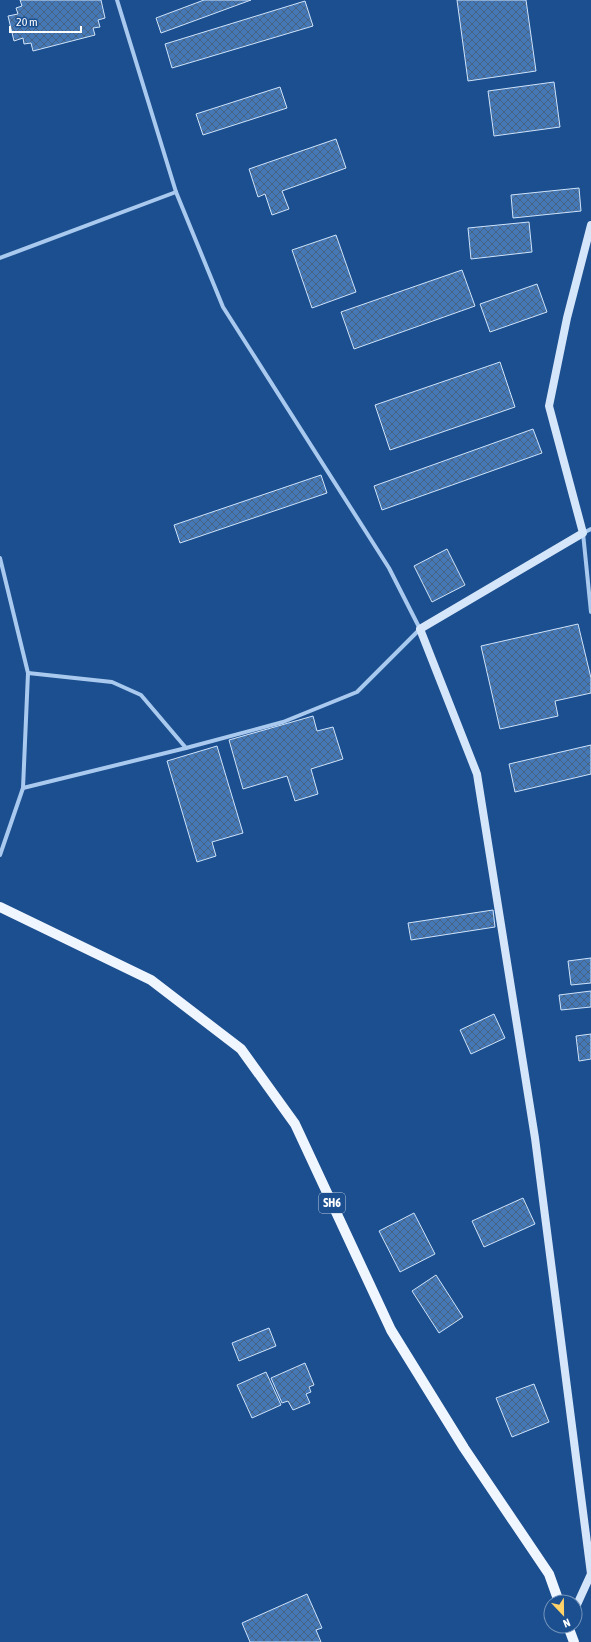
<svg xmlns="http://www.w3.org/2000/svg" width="591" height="1642" font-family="'Asap Condensed',sans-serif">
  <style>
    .building { fill: url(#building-cross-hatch); stroke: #cfe3fa }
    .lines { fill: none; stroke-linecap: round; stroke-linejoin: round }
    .street { stroke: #a9c9ee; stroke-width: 4 }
    .secondary { stroke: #d6e6fa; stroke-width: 8 }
    .primary { stroke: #f0f6ff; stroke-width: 10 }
    .labels { text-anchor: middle; stroke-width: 3; stroke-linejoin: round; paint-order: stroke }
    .shield { fill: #1b4f8f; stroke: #bbcadd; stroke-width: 1 }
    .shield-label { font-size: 12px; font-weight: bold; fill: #fff }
  </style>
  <defs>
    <pattern id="building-cross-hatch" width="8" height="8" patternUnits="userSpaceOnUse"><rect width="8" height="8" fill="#4478b7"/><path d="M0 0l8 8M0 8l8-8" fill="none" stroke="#486282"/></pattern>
  </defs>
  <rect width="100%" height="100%" fill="#1b4f8f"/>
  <g class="building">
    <polygon points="20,0 101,0 105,18 98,20 100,27 93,28 95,35 33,51 31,43 24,44 23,38 14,41 8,16 18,14 16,8 22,6"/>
    <polygon points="204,0 251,0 161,33 156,18"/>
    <polygon points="457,0 526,0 536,71 468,81"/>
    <polygon points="305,1 313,26 172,68 165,44"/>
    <polygon points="554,82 560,127 494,136 488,91"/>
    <polygon points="280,87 287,108 203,135 196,114"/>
    <polygon points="336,139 346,168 282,191 289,209 272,215 265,194 258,197 249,169"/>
    <polygon points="579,188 581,211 513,218 511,195"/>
    <polygon points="529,222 532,252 471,259 468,228"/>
    <polygon points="336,235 356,292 312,308 292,250"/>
    <polygon points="462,270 475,306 354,349 341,312"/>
    <polygon points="537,284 547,312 490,332 480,304"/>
    <polygon points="500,362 515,407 390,450 375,405"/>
    <polygon points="533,429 542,453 382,510 374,486"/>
    <polygon points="321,475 327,493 180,543 174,525"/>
    <polygon points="447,549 465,585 432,602 414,566"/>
    <polygon points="578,624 591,678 591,693 555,701 558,716 500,729 481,646"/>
    <polygon points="313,716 317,731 333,727 343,759 311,769 318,794 295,801 287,776 243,789 229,740"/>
    <polygon points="591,745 591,774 515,792 509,764"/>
    <polygon points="217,746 243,833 212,842 216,856 197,862 167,761"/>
    <polygon points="493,910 495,927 411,940 408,923"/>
    <polygon points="591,958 591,983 571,985 568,961"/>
    <polygon points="591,991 591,1007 561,1010 559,995"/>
    <polygon points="494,1014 505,1038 471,1054 460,1030"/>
    <polygon points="591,1034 591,1059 579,1061 576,1036"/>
    <polygon points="523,1198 535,1224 484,1247 472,1221"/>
    <polygon points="414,1213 435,1254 400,1272 379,1231"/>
    <polygon points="436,1275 463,1317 439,1333 412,1291"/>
    <polygon points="269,1328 276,1346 239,1361 232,1343"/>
    <polygon points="305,1363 314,1385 309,1387 311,1392 306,1394 310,1403 293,1410 288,1401 282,1403 271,1378"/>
    <polygon points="266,1372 281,1405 252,1418 237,1385"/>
    <polygon points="534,1384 549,1422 512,1437 496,1398"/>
    <polygon points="307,1594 322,1628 316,1630 321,1642 250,1642 242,1623"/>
  </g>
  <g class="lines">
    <g class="street">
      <polyline points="0,258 176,192"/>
      <polyline points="591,529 583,533 591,612"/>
      <polyline points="0,558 28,673 23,788 0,855"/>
      <polyline points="28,673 112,682 141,695 186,748"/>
      <polyline points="23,788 186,748 283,722 357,692 420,629 389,568 223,307 176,192 117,0"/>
    </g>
    <polyline class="secondary" points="575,1609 591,1574 535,1138 477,774 420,629 583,533 549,406 567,318 591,225"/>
    <g class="primary">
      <polyline points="0,907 151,980 241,1049 295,1124 391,1330 464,1448 549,1574 559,1602"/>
      <polyline points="568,1626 574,1642"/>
    </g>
  </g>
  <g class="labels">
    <rect class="shield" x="319" y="1193" width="26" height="20" rx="3"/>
    <g class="shield-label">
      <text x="332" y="1207">SH6</text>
    </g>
  </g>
  <g transform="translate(563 1614) rotate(158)"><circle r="19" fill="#1b4f8f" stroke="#7695bc"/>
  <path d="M0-3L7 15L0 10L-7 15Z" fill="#ffd166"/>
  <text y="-6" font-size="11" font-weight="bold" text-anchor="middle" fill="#ffffff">N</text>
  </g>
  <path d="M10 26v6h71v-6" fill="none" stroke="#ffffff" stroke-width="2"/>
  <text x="16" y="26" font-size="12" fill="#ffffff" stroke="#1b4f8f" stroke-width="3" paint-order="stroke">20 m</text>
</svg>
